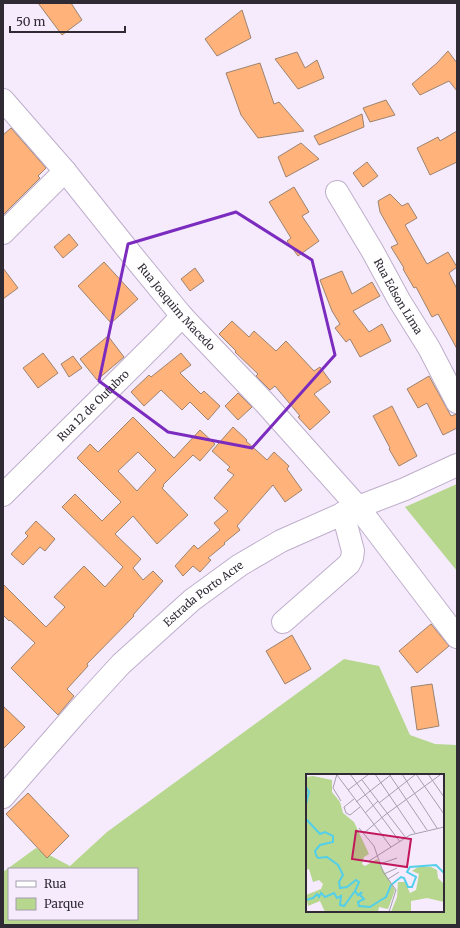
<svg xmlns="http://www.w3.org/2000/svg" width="460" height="928" font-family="Merriweather,serif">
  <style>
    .green { fill: #b7d68e; fill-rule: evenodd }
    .building { fill: #ffb37a; stroke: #9d826e; fill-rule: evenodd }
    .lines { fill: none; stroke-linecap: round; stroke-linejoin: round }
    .minor-casing { stroke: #beaecb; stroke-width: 24 }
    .minor { stroke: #fff; stroke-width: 22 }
    .marked { fill: none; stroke: #7b2cbf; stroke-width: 3; stroke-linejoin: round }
    .labels { text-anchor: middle; stroke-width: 4; stroke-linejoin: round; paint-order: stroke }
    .street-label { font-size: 11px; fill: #302a35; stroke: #f5ebfd }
    .inset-river { fill: none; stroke: #53cfea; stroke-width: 2 }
    .inset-road { fill: none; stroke: #a69ead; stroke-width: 1 }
    .view { fill: #c2185b; fill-opacity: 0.15; stroke: #c2185b; stroke-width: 2 }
    .inset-edge { fill: none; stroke: #302a35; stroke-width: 2 }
  </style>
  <rect width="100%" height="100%" fill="#f5ebfd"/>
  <g class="green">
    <polygon points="457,484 457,571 405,507"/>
    <path d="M344,659l35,7 31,69 25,9 22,1v180h-454v-53l33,-24 34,18 37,-34zM307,775h136v136h-136zM9,869h128v50h-128z"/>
  </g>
  <g class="building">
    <polygon points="38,3 71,3 82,20 62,35"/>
    <polygon points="242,10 251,38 217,56 205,39"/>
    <polygon points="448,51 457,63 457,91 449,81 420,95 412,84 437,63"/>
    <polygon points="297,52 305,68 317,60 324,78 298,89 275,59"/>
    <polygon points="260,63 274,104 279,102 304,131 258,138 241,115 226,73"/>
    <polygon points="386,100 395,115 370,122 363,108"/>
    <polygon points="362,114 364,127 319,145 314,136"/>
    <polygon points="11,128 46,168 38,176 40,178 3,215 3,135"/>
    <polygon points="457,131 457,162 430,175 417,148 438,137 440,141"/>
    <polygon points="301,143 319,159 286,177 278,157"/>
    <polygon points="367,162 378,176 363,187 353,173"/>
    <polygon points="294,187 309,212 302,216 319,241 298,256 287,241 291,238 269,202"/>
    <polygon points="390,194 402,206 408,203 417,218 405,225 427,264 448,252 457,267 449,273 457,289 457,349 438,314 432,317 416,287 414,288 403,269 404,268 391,247 398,244 380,212 378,201"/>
    <polygon points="69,234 78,245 63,258 54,247"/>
    <polygon points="104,262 138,299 111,323 78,286"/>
    <polygon points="3,268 18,288 3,299"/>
    <polygon points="195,268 204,281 190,291 181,279"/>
    <polygon points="342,271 352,294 372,282 380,296 353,311 369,332 382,324 391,341 360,357 350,339 346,342 335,328 340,324 332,311 320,280"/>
    <polygon points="232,321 249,337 254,331 276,351 286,341 314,371 320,367 331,382 314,394 330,412 310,430 298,417 300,416 275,386 270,390 256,376 258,374 235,352 236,351 219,334"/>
    <polygon points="108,336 124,357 97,380 80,359"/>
    <polygon points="43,353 58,373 38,388 23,368"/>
    <polygon points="181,353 191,365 180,373 201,394 204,391 220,406 208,420 190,402 182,410 161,390 144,406 131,392 149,375 151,377"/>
    <polygon points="73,356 82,368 69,377 61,364"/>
    <polygon points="429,376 451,416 457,414 457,428 443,435 427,403 418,408 407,389"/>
    <polygon points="238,393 252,407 238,420 225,406"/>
    <polygon points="392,406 417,456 399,466 389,449 390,448 373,416"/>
    <path d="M133,417l41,41 26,-28 15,14 -15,17 -7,-6 -30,30 1,1 -2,2 26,27 -31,29 -24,-28 -18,18 26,25 -8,9 10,12 10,-9 10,10 -30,34 1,1 -47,48 1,2 -21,23 7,7 -16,19 -47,-47 24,-25 -25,-23 -1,1 -6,-6v-31l43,43 19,-20 -11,-10 30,-31 21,21 18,-20 -61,-60 13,-13 27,27 19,-19 -44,-44 13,-14 8,8zM138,452l18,18 -19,21 -19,-20z"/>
    <polygon points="233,427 247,440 246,441 267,460 274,452 289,466 287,469 302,490 285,502 273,485 237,526 240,530 224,543 225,544 208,558 211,560 200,572 193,566 183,576 175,566 194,545 198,549 220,530 214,523 228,511 214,498 234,475 227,470 230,467 212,451"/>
    <polygon points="36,521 55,539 45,551 40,547 23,565 11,554 28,536 25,533"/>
    <polygon points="431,624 449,646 417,673 399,651"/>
    <polygon points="292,635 311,669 285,684 266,651"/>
    <polygon points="432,684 439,726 417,730 411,687"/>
    <polygon points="3,706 25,727 3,749"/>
    <polygon points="28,793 69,836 47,858 6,814"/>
  </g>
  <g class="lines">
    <defs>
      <g id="minor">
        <path id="s1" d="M3,100l62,71 67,84 50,61 83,87 93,104 99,130"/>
        <path id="s2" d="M337,192l36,60 26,48 30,48 28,54"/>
        <polyline points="3,233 65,171"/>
        <path id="s3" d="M3,495l158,-157 21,-22"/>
        <polyline points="283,622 349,564 352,558 353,551 343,513"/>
        <path id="s4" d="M3,797l75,-86 43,-47 71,-64 48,-35 41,-24 77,-34 47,-18 52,-24"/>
      </g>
    </defs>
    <use href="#minor" class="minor-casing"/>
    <use href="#minor" class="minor"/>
  </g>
  <path class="marked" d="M236,212l76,48 23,95 -83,93 -84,-16 -69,-51 29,-137z"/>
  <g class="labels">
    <g class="street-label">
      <text dy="4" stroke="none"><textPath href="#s2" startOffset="121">Rua Edson Lima</textPath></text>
      <text dy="4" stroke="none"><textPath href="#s1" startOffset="270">Rua Joaquim Macedo</textPath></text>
      <text dy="4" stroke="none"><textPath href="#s3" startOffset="127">Rua 12 de Outubro</textPath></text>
      <text dy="4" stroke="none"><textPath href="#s4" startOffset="286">Estrada Porto Acre</textPath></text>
    </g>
  </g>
  <g transform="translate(306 774)">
    <rect width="138" height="138" fill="#f5ebfd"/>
    <path d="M7,2l19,4v12l8,10 3,11 11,9 15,32 -5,3 -2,7 3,2 12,-7 18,31 -7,19 -9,-2 -1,5h-53l-5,-11 -12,5 -2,-11 15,-6 2,-5 -4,-4 -6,2 -4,-13 -3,1v-93zM112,93h13l6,3 1,8 6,6v18l-17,-4 -16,3v11h-20l6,-15 1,-15h7l5,11 6,-3 3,-16 -7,-3z" fill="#b7d68e"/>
    <path class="inset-river" d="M0,13l3,5 -3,12M0,45l14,15 5,-2 8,4v6l-13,3 -5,6 1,4 2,3 9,-1 11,8 5,10 -4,7 1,6 7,-1 9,-7 3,2 -4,9 3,4 4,-3 -2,3 4,4 -6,3 1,4 11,1 11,-7 5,-3 5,-12 10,-8 3,1 4,9h4l4,-10 -9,-5 3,-5 26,-2 8,8M0,126l7,-2 4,-4 2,3 2,-4 4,4 9,-4 3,5 4,-2 -1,9 4,1 11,-15"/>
    <path class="inset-road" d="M31,0l-4,14 8,13M44,0l50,68M69,0l40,59M83,0l38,56M96,0l35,54M110,0l28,40M122,0l16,23M31,1l54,72M56,6l44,58M42,16l21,-16M48,25l-10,8 2,6 4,2 10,-8M50,28l36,-28M73,29l37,-29M59,39l13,-12M53,54l15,18 9,26 13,18 -7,22M58,59l21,-18 55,-40M63,87l41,-26 34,-8M74,90l17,-6M78,100l13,-6M82,105l11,-7"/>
    <path class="view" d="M50,57l55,8 -4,28 -55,-8z"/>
    <rect width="138" height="138" class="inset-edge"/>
  </g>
  <rect width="460" height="928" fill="none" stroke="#302a35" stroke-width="8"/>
  <rect x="8" y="868" width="130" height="52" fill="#f5ebfd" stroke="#a69ead"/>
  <rect x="16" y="881" width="20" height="6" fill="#ffffff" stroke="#a69ead"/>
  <text x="44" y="888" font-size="12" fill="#302a35">Rua</text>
  <rect x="16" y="898" width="20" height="12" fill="#b7d68e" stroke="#a69ead"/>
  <text x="44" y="908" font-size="12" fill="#302a35">Parque</text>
  <path d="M10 26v6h115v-6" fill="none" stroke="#302a35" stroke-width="2"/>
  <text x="16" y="26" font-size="12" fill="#302a35" stroke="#f5ebfd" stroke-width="3" paint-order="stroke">50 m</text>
</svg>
